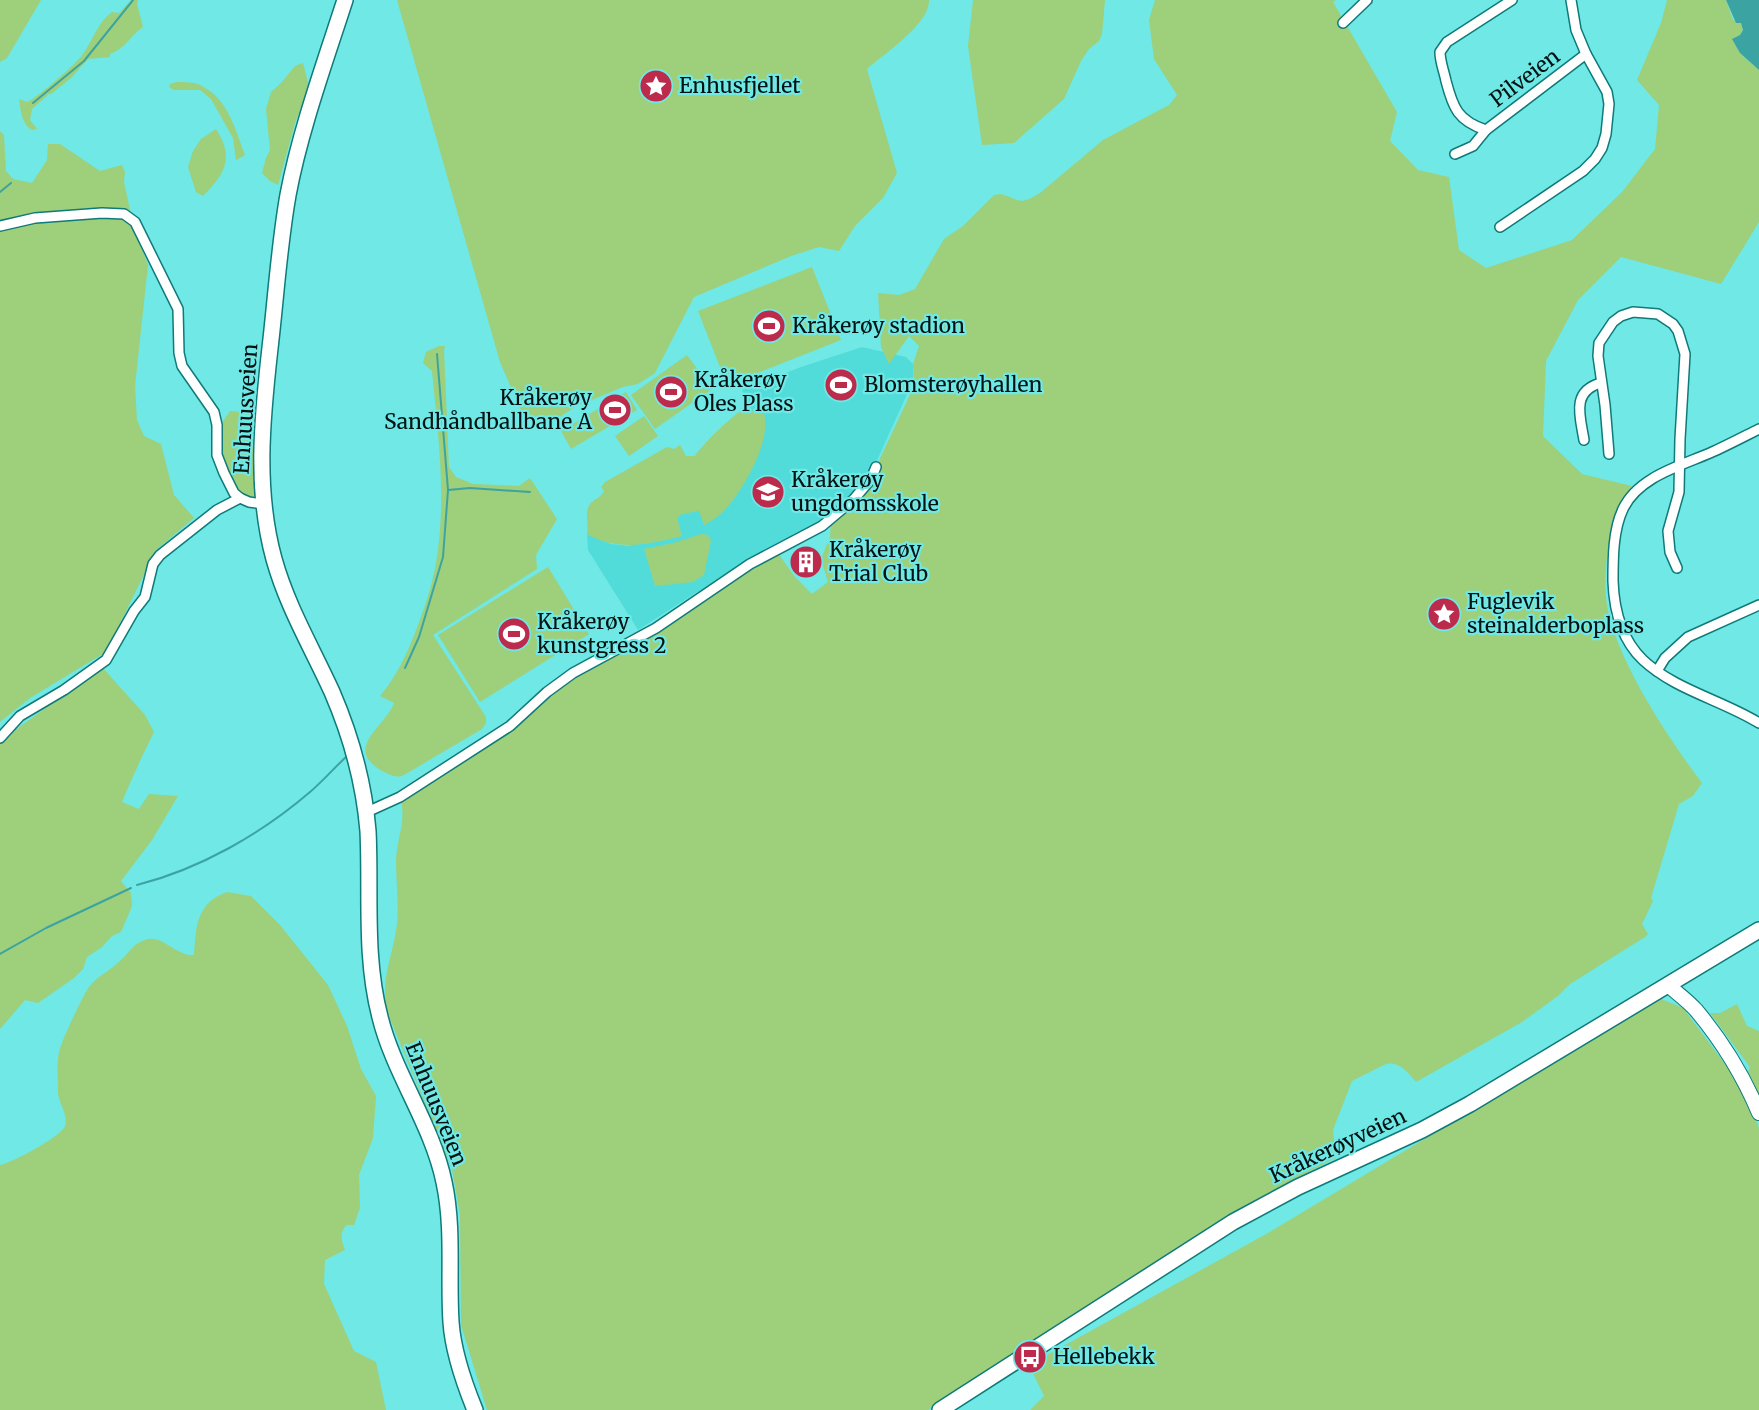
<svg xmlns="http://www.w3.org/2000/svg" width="1759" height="1410" font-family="Merriweather,serif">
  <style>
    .built { fill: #52dcd9 }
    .green { fill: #9ecf7b }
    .water { fill: #3ba4a2 }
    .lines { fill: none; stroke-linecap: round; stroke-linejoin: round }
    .stream { stroke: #3ba4a2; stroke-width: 2 }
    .street-casing { stroke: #0e7a79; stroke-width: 12 }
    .secondary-casing { stroke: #0e7a79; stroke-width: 16 }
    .primary-casing { stroke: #0e7a79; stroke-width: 18 }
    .street { stroke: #fff; stroke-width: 9 }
    .secondary { stroke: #fff; stroke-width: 14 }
    .primary { stroke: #fff; stroke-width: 15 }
    .labels { text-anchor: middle; stroke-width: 4.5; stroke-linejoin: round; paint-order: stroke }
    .street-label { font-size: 21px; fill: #001212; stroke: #6fe8e6 }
    .poi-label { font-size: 21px; fill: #001212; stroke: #6fe8e6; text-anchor: start }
  </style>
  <rect width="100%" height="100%" fill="#6fe8e6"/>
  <polygon class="built" points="862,347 906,357 913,364 913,381 870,476 852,497 816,526 774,546 708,588 697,592 638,630 588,550 587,534 611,544 629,546 677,518 749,410 742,390 801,367"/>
  <g class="green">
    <polygon points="0,0 41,0 7,58 0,62"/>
    <path d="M131,0h7l-1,4 6,23c-12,8 -17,21 -33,27v3l-22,2 -17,19 -20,16h-2l-17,15 -2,11 7,9 -5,1c-11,-7 -11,-19 -13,-31l8,3c10,-4 49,-38 56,-48 10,-14 15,-32 29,-42l7,1z"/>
    <path d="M397,0h532c1,24 -44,53 -62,69l30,104 -14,25 -28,28 -16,25 -20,-4 -28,9 -97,41 -39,76 -17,11 -15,3 -46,19 -24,15 -18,-1 -14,-9 -21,-49z"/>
    <polygon points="973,0 1105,0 1102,34 1099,41 1089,49 1081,61 1064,99 1014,143 982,145 968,46"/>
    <path d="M1155,0h181l-3,2 64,110 -7,29 28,29 31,7 10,73 27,18 86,-28 50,-48 33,-43 4,-44 -22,-25 24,-57 6,-23h59l7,20 8,3 2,7 -3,5 -7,4 7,14 19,17v152l-38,62 -100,-27 -43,43 -32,61 -3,75 39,38 50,12c-6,12 -15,24 -19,37 -6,22 -10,60 -6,82 9,55 62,134 95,178l-9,13 -14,8 -28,94 2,3 -11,23 6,10 -3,3 -75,47 -12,12 -36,26 -106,60c-8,-9 -16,-21 -30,-18l-34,17 -19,49 3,28 -42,21 -366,231h-441l-26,-85 -1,-110 -8,-46 -64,-155c-9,-34 5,-57 9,-90 2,-21 -1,-43 -1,-64 1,-24 11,-39 4,-63l110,-71 37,-34 88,-52 141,-90 18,26 18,18 16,-12 -7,-23 9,-22 1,-18 45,-52 38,-81 -1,-22 6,-18 -10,-10 -20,28 -8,-17 -3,-54 21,2 16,-6 29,-50 19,-13 31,-31 7,-1c20,6 18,12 39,-1l63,-53 66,-35 8,-10 -23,-36 -5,-39z"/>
    <polygon points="303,63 309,86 295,123 278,185 270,181 262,173 266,158 270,150 266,109 271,92 281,83 295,66"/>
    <path d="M177,82c7,0 17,0 23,3 28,13 35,44 45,70l-9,5 -3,-22 -22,-39 -11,-9h-26l-5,-3 1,-3z"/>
    <path d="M216,129c18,28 10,44 -13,67l-7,-4 -8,-25 5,-16 8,-12z"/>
    <polygon points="0,131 4,135 6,171 13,179 32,183 47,160 48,144 60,144 100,171 122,165 125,172 124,182 134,228 148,265 135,386 137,420 144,436 161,444 174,495 194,518 156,550 106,652 30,698 0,722"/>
    <polygon points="812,267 841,340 727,385 698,311"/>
    <path d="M439,346h6l-1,4 5,117 7,10 17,7 46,2 11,-8 27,41 -21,36 1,14 -104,66 53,82v6l-4,6 -78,46c-7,3 -11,1 -18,-2 -46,-24 -2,-44 8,-70l-14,-7c16,-19 26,-40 35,-63 9,-23 17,-47 21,-70 11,-63 2,-130 -4,-192l-9,-8 3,-11z"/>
    <polygon points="687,355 712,389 655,429 631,395"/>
    <polygon points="626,392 637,410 571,449 561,431"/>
    <path d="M745,409l19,5c8,27 -22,78 -40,97 -6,6 -13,10 -20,14l-5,-14 -17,3 -5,4 5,18c-32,8 -64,16 -95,-2 2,-9 -3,-22 3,-30 4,-5 11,-6 14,-13l-3,-4 4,-5 62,-35 7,2 6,-4 6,11h9c5,-9 41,-45 50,-47z"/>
    <polygon points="230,411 255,413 258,493 254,497 244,496 231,481 220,449 219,427"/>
    <polygon points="644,416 658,436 629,456 615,436"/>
    <polygon points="702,534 708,535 711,541 704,575 693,582 655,586 644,549 673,543"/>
    <polygon points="548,567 589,634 480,702 438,635"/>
    <path d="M102,667l43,48 9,17c-12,24 -22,46 -32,70l17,7 10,-15 29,2 -26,44 -31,41 10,12 1,13 -11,26 -9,4 -10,11 -15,10 -4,12 -9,9 -36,25 -13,-3 -25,29v-288z"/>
    <path d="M227,892l24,4 29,29 48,60 19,41 14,43 15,27 -3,42 -14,37 1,33 -6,17h-7c-8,7 -6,15 -2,25l-20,10 -1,24 30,67 22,11 10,48h-386v-245c12,-2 62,-29 65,-39 4,-11 -8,-25 -7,-36 0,-12 -2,-29 2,-41 3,-11 22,-52 29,-62 7,-10 22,-17 31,-26 10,-9 14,-19 28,-22 16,-3 28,17 46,16 2,-28 2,-52 33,-63z"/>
    <polygon points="1659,998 1683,1008 1746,1092 1759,1128 1759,1410 1030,1410 1044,1396 1029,1365 1268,1233"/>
    <polygon points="1737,1004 1747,1026 1759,1031 1759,1095 1748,1071 1750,1067 1710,1013 1720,1013"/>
  </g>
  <polygon class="water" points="1726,0 1759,0 1759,70 1740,53 1732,39 1740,35 1743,30 1741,23 1736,23"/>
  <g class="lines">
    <g class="stream">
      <polyline points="33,103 84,61 133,0"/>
      <polyline points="0,192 11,183"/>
      <polyline points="448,490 470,488 530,492"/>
      <polyline points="405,668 419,637 443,557 448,490 437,354"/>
      <path d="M137,885c63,-16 124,-51 173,-93 13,-11 24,-24 36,-35"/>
      <polyline points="0,954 46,928 131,888"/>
    </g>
    <defs>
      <g id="street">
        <polyline points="1343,23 1367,0"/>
        <path d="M1486,130c-28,-9 -33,-22 -40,-49 -2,-10 -6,-19 -6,-29l7,-10 65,-42"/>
        <polyline points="1455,154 1473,146 1486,130 1586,54"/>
        <polyline points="0,226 35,218 102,213 124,214 135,222 178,309 179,353 182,366 214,412 217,425 217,455 224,473 234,493 240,498 249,502 263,504"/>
        <polyline points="1500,227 1583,171 1595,159 1602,148 1606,134 1609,104 1607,92 1586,54 1576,30 1571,0"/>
        <path d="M1759,429c-16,8 -33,17 -49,24 -30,13 -72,24 -87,56 -10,21 -10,49 -10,72 1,28 8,58 30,79 32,30 79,40 116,63"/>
        <path d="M1584,440c-4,-24 -13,-49 17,-57"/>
        <polyline points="1609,454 1605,405 1598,356 1599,343 1613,322 1621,316 1633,312 1658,314 1673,324 1678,331 1685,354 1680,439 1679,492 1668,531 1670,552 1677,568"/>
        <polyline points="1657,671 1665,658 1688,637 1759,605"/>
        <polyline points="0,738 20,716 64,690 106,660 134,611 145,597 153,564 160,555 217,510 240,498"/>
        <polyline points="367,812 400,797 510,726 547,692 573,673 656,628 750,564 822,526 854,499 871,479 876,467"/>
      </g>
      <path id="secondary" d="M1668,985c9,8 20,16 28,25 26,31 47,65 63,103"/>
      <g id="primary">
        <path d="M345,0c-20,62 -45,131 -57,195 -9,51 -12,102 -18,153 -8,71 -15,142 4,211 13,47 38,89 58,133 19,44 32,91 36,139 3,62 -4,125 12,186 14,57 52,107 64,165 10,46 4,94 7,140 2,30 13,61 24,88"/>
        <polyline points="940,1410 1233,1222 1298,1187 1422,1130 1470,1104 1759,930"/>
      </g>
    </defs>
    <use href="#street" class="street-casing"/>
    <use href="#secondary" class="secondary-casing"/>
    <use href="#primary" class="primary-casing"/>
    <use href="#street" class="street"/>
    <use href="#secondary" class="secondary"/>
    <use href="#primary" class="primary"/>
  </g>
  <defs>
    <symbol id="sight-disc" viewBox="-11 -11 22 22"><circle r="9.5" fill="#bc2b4c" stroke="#6fe8e6"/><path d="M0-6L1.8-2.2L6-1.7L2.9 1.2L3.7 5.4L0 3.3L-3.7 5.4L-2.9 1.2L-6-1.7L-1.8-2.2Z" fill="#fff"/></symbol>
    <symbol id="stadium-disc" viewBox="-11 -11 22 22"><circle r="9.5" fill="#bc2b4c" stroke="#6fe8e6"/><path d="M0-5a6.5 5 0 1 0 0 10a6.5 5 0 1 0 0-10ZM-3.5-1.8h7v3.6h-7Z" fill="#fff"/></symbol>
    <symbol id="school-disc" viewBox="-11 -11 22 22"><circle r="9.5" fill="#bc2b4c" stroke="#6fe8e6"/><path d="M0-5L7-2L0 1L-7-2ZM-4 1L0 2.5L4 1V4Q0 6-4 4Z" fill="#fff"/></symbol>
    <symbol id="building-disc" viewBox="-11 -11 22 22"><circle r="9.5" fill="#bc2b4c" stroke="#6fe8e6"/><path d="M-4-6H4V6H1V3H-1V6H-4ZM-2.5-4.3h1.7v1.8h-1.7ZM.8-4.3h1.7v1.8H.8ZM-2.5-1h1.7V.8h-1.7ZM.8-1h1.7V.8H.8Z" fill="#fff"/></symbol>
    <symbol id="bus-disc" viewBox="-11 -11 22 22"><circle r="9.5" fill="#bc2b4c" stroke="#6fe8e6"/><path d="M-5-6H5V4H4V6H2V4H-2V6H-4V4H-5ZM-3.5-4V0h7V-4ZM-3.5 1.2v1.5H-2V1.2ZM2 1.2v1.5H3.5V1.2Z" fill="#fff"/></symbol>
  </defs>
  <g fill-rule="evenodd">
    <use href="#sight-disc" x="637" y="67" width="38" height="38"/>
    <use href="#stadium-disc" x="750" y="307" width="38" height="38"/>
    <use href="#stadium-disc" x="822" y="366" width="38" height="38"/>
    <use href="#stadium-disc" x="652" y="373" width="38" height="38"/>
    <use href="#stadium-disc" x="596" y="391" width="38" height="38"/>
    <use href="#school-disc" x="749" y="473" width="38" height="38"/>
    <use href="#building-disc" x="787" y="543" width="38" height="38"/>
    <use href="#sight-disc" x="1425" y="595" width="38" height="38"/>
    <use href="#stadium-disc" x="495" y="615" width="38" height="38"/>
    <use href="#bus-disc" x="1011" y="1338" width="38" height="38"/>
  </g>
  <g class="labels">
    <g class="street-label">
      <text transform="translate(1525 78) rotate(-37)" y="7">Pilveien</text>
      <text transform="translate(246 409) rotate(-86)" y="7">Enhuusveien</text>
      <text transform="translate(436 1104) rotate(68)" y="7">Enhuusveien</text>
      <text transform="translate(1338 1146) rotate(-25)" y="7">Kråkerøyveien</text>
    </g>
    <g class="poi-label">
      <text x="679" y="93">Enhusfjellet</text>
      <text x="792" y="333">Kråkerøy stadion</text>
      <text x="694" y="387">Kråkerøy<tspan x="694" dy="24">Oles Plass</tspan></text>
      <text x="864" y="392">Blomsterøyhallen</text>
      <text x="592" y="405" text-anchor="end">Kråkerøy<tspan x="592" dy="24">Sandhåndballbane A</tspan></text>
      <text x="791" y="487">Kråkerøy<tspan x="791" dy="24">ungdomsskole</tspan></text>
      <text x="829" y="557">Kråkerøy<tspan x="829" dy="24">Trial Club</tspan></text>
      <text x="1467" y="609">Fuglevik<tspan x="1467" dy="24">steinalderboplass</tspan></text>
      <text x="537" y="629">Kråkerøy<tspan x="537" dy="24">kunstgress 2</tspan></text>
      <text x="1053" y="1364">Hellebekk</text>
    </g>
  </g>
</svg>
